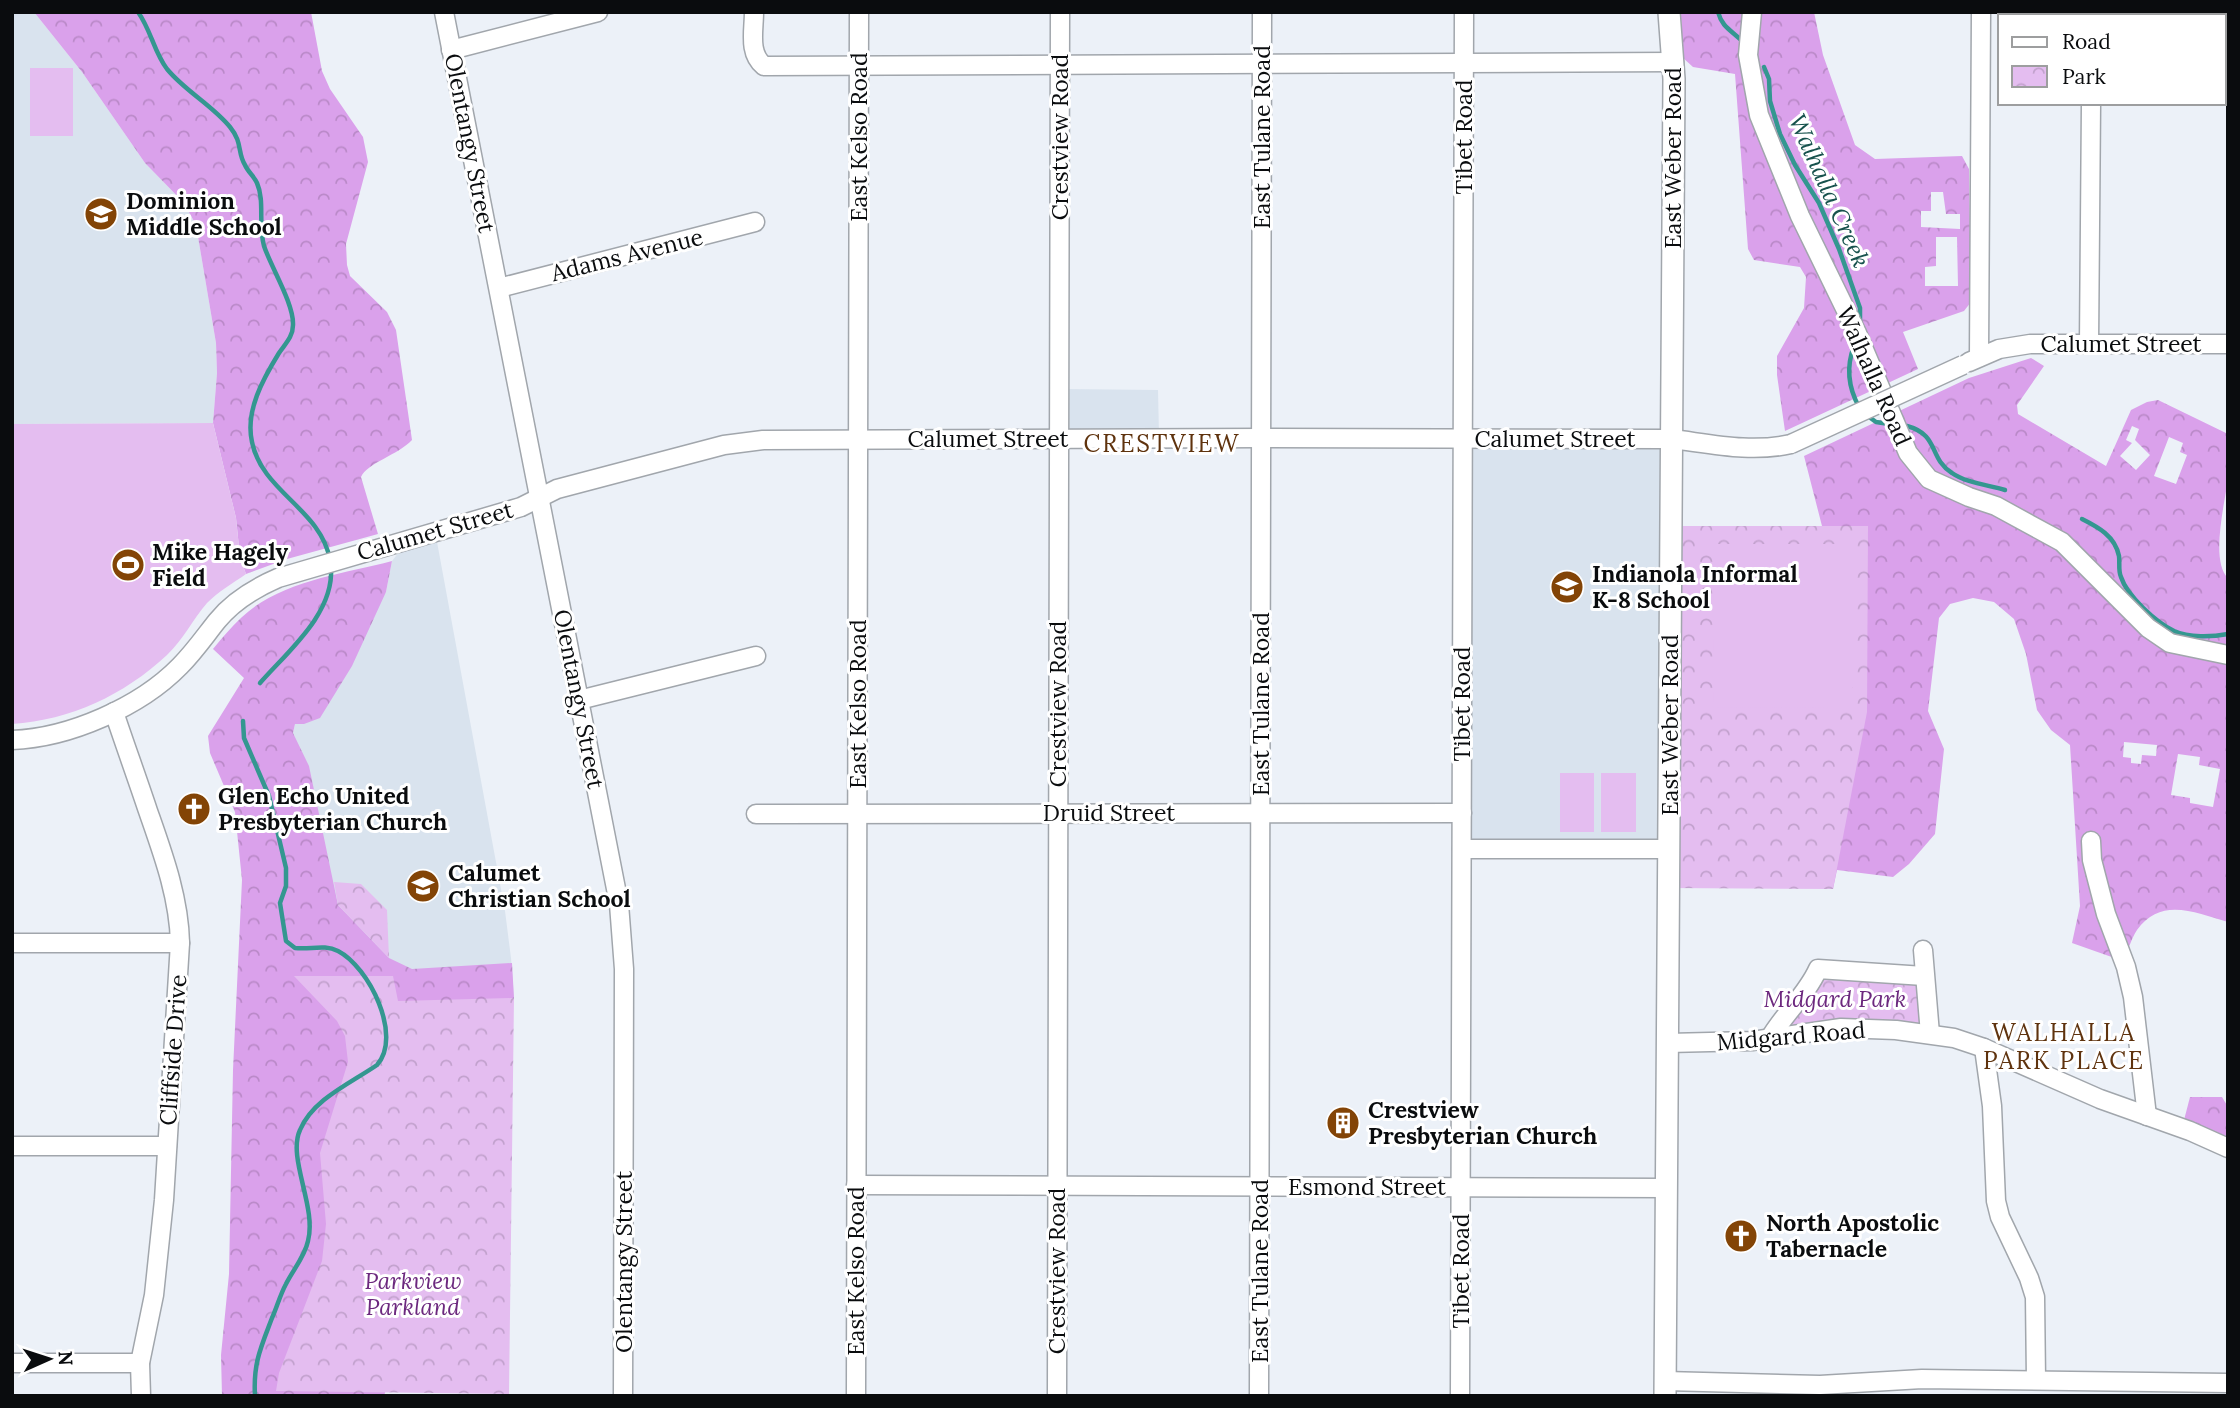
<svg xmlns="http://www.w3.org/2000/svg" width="2240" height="1408" font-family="Lora,serif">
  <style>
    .built { fill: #d9e3ee }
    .forest { fill: url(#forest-crowns); fill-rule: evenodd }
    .park { fill: url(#park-crowns) }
    .garden { fill: #e4bdf0 }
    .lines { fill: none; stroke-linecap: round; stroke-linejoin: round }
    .stream { stroke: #349790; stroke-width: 4.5 }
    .minor-casing { stroke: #a1a6ac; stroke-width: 21 }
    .tertiary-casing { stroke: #a1a6ac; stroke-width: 24 }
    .minor { stroke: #fff; stroke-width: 18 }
    .tertiary { stroke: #fff; stroke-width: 21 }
    .minor-bridge-casing { stroke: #a1a6ac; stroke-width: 21; stroke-linecap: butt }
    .minor-bridge { stroke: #fff; stroke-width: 18 }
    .labels { text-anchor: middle; stroke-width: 6; stroke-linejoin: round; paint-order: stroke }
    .street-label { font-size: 23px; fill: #0a0c0e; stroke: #fff }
    .poi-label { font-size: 23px; font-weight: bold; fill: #0a0c0e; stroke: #fff; text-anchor: start }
    .park-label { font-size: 23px; font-style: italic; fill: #6c287e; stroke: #fff }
    .water-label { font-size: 24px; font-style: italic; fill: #17524d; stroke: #fff }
    .neighbourhood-label { font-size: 24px; letter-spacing: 2px; fill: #5f330e; stroke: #fff }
  </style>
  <defs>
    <pattern id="forest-crowns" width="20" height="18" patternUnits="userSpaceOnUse" patternTransform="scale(1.75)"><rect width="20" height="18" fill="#daa1eb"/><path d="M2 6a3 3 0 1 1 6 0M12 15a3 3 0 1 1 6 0" fill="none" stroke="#ba89c8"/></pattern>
    <pattern id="park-crowns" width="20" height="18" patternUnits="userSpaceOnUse" patternTransform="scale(1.75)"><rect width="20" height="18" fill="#e4bdf0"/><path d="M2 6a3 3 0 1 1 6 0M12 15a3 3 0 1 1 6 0" fill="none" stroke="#c2a1cd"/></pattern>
  </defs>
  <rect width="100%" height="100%" fill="#ecf1f8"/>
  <g class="built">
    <polygon points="12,12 34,12 82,72 145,163 184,203 196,225 216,343 217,373 213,423 12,424"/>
    <polygon points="1062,389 1158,390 1159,435 1062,435"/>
    <polygon points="1463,439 1672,439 1669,849 1462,849"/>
    <polygon points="435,531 505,911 511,958 514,998 294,976 291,745 297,712 386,592 392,561 409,539"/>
  </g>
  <g class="forest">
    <path d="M34,12h277l11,59 8,18 33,48 5,25 -22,82 1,21 3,11 37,36 9,18 16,110c-14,15 -45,23 -51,37l17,57 -91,25 -41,15 -6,-17 -4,-39 -23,-95 4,-50 -1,-30 -20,-118 -12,-22 -39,-40 -63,-91z"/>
    <path d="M1681,12h133l9,43 32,90 20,14 87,-3 7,13 2,133 -7,9 -61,21 15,37 -133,62 -8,-56v-19l27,-48 2,-31 -6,-10 -46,-7 -6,-11 -13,-175 -42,-7 -11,-10zM1931,192h12l3,22h14v15l-39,-2v-16h10zM1936,237h21l1,49h-33v-19l11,-1z"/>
    <path d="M2031,358l13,8 -27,39 1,9 88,52 25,-56 16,-8 11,-2 70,34c0,15 1,31 0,45 -3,23 -18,82 0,99v344c-32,-9 -67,-26 -91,8 -6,9 -9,21 -14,31l-51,-18 8,-37 -10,-161 -19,-15 -14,-20 -11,-56 -12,-35 -20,-17 -21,-4 -23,6 -11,14 -11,93 16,38 -9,85 -26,30 -16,13 -56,-7 -4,19 -11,-363 -18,-70 165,-78zM2132,426l7,3 -4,11 15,15 -14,15 -16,-14 12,-13 -6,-3zM2169,437l14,6 -3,9 7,3 -11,29 -22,-8zM2124,742l33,3 -1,11 -14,-1 -1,9 -10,-1v-5l-8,-1zM2178,754l22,3 -1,8 21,4 -7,38 -23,-4v-5l-19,-3z"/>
    <path d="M392,561l-6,31 -34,74 -32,52 -16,6h-9l-2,9 16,33 29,139 51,53 23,11 100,-6 2,35 -5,1 -125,397h-162l-1,-41 8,-81 4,-204 9,-190 -7,-68 -25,-59 -2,-17 36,-58 -31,-29c9,-11 18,-22 29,-32 38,-36 101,-43 150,-56z"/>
    <polygon points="2190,1097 2222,1097 2228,1107 2228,1148 2183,1124"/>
  </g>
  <g class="park">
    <polygon points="1672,526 1868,526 1867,712 1833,889 1669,888"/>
    <polygon points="334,882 361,884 387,910 389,958 338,905"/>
    <polygon points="294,976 393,976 398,1001 514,998 509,1394 276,1391 279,1373 322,1261 326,1224 320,1153 348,1062 345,1036 337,1021"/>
    <polygon points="1924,976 1930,1034 1770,1038 1814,978"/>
  </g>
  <g class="garden">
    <rect x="30" y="68" width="43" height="68"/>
    <path d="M213,423l23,95 4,39 6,17c-13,9 -28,18 -39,29 -14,16 -24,37 -40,52 -43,40 -96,65 -155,69v-300z"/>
    <polygon points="1714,544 1855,544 1855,685 1832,708 1713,707"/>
    <rect x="1560" y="773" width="34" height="59"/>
    <rect x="1601" y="773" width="35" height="59"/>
  </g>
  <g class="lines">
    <g class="stream">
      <path d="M138,12c13,18 16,40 29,57 18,22 45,36 63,58 13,16 7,25 15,38 3,7 9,11 12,18 8,18 1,41 7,63 7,21 30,58 29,79 0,12 -8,19 -14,28 -16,26 -34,58 -27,89 10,50 69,67 78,118"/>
      <path d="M1718,12c4,15 13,18 23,28"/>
      <polyline points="1764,67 1769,79 1770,101 1780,134 1795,165 1819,203 1839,249 1860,308 1860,326"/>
      <path d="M1854,346c-8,21 -6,41 5,61"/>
      <polyline points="1865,414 1876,422 1889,424"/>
      <path d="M1907,426c33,9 21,32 45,47 14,10 37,12 53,17"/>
      <path d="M2082,519c16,8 33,17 37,37 1,7 -1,15 2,21 6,19 35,45 53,54 15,7 38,6 54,3"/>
      <path d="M260,683c27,-31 74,-69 71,-115"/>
      <path d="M243,721l1,17 25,58 17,72v18l-6,17 6,38 9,7c15,2 29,-4 43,3 31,16 65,85 39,114 -26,18 -64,34 -77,65 -13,28 17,77 8,111 -3,15 -15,29 -22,43 -6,11 -9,23 -14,34 -11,29 -19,45 -17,78"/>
    </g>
    <defs>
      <g id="minor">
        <polyline points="444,12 619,904 624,969 623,1396"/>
        <path d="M754,12c0,19 -6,41 10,54l910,-4"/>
        <polyline points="1752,12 1748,55 1759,115 1800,216 1857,333 1908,453 1929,479 1969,497 1996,506 2062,542 2148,628 2170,643 2228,655"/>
        <polyline points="2092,16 2092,12"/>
        <polyline points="451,50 598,12"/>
        <polyline points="499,288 755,222"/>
        <polyline points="2089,344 2091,103"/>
        <polyline points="1979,357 1981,12"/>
        <polyline points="1969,362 1999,349 2030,344 2228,344"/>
        <polyline points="579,700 756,656"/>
        <path d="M114,712c11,33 23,66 34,99 15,43 31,86 32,132l-16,257 -10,95 -14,68 1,33"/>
        <path d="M12,740c57,-2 128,-33 168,-74 14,-14 25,-30 37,-45 16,-20 38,-33 61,-43l243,-71 36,-18 167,-44 39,-5 498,-2 411,1c40,5 79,14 119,5"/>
        <polyline points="756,814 1462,813"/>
        <polyline points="2091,841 2092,860 2106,914 2126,967 2133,997 2147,1116"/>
        <polyline points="1462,849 1669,849"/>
        <polyline points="12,943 180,943"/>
        <polyline points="1923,950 1930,1034"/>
        <path d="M1770,1038c14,-24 37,-44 48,-69l106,7"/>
        <polyline points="1668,1043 1752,1041 1841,1028 1896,1030 1954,1038 1984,1048 2100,1099 2190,1131 2228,1148"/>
        <polyline points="1984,1048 1992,1106 1996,1201 2000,1217 2029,1278 2035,1297 2036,1380"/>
        <polyline points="12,1146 167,1146"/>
        <polyline points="856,1185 1667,1188"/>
        <polyline points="12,1363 140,1363"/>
        <polyline points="1665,1381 1820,1385 1922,1379 2228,1383"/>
        <polyline points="856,1396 859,12"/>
        <polyline points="1057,1396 1060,12"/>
        <polyline points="1259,1396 1262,12"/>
        <polyline points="1460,1396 1464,12"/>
      </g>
      <polyline id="tertiary" points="1665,1396 1674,79 1669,12"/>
    </defs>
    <use href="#minor" class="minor-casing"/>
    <use href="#tertiary" class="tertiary-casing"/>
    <use href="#minor" class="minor"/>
    <use href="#tertiary" class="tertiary"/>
    <defs>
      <polyline id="minor-bridge" points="1791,444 1963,365"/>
    </defs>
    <use href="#minor-bridge" class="minor-bridge-casing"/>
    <use href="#minor-bridge" class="minor-bridge"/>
  </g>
  <defs>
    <symbol id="school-disc" viewBox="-11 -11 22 22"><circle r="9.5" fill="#834406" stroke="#fff"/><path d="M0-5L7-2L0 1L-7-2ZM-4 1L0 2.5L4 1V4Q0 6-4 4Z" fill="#fff"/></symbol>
    <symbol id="stadium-disc" viewBox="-11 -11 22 22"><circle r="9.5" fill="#834406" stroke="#fff"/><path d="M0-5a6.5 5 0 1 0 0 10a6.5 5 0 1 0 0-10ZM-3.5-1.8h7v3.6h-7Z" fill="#fff"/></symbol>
    <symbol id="church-disc" viewBox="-11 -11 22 22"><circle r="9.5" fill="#834406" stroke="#fff"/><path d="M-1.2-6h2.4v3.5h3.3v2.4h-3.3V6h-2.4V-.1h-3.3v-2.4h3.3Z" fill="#fff"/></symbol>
    <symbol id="building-disc" viewBox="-11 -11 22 22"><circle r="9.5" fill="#834406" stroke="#fff"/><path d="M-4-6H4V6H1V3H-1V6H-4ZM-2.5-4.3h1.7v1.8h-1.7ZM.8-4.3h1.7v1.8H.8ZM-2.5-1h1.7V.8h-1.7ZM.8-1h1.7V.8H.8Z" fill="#fff"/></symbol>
  </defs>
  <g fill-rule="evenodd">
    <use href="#school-disc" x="82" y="195" width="38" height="38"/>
    <use href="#stadium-disc" x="109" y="546" width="38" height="38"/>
    <use href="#school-disc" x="1548" y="568" width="38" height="38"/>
    <use href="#church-disc" x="175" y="790" width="38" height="38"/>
    <use href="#school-disc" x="404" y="867" width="38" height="38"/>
    <use href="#building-disc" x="1324" y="1104" width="38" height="38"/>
    <use href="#church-disc" x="1722" y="1217" width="38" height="38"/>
  </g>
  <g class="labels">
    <g class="street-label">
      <text transform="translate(859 137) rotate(-90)" y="8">East Kelso Road</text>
      <text transform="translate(1060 137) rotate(-90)" y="8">Crestview Road</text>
      <text transform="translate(1262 137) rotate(-90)" y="8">East Tulane Road</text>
      <text transform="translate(1464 137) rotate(-90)" y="8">Tibet Road</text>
      <text transform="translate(470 143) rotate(79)" y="8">Olentangy Street</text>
      <text transform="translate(1673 158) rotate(-90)" y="8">East Weber Road</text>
      <text transform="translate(627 255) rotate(-14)" y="8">Adams Avenue</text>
      <text x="2121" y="352">Calumet Street</text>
      <text transform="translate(1874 376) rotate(66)" y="8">Walhalla Road</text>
      <text x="988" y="447">Calumet Street</text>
      <text x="1555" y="447">Calumet Street</text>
      <text transform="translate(435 531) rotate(-16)" y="8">Calumet Street</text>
      <text transform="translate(579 699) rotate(79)" y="8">Olentangy Street</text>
      <text transform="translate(858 704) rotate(-90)" y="8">East Kelso Road</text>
      <text transform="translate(1058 704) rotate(-90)" y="8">Crestview Road</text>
      <text transform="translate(1261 704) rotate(-90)" y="8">East Tulane Road</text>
      <text transform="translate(1462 704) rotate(-90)" y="8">Tibet Road</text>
      <text transform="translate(1670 725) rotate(-90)" y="8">East Weber Road</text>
      <text x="1109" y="821">Druid Street</text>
      <text transform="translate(1791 1036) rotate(-5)" y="8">Midgard Road</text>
      <text transform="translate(173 1050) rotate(-86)" y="8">Cliffside Drive</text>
      <text x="1367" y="1195">Esmond Street</text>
      <text transform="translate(624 1262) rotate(-90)" y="8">Olentangy Street</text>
      <text transform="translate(856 1271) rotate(-90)" y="8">East Kelso Road</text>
      <text transform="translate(1057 1271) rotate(-90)" y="8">Crestview Road</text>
      <text transform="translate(1260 1271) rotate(-90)" y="8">East Tulane Road</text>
      <text transform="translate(1461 1271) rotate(-90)" y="8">Tibet Road</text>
    </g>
    <g class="poi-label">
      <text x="126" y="209">Dominion<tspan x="126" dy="26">Middle School</tspan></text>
      <text x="152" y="560">Mike Hagely<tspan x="152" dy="26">Field</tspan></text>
      <text x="1592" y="582">Indianola Informal<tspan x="1592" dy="26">K-8 School</tspan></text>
      <text x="218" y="804">Glen Echo United<tspan x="218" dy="26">Presbyterian Church</tspan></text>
      <text x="448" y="881">Calumet<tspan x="448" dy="26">Christian School</tspan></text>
      <text x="1368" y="1118">Crestview<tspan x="1368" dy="26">Presbyterian Church</tspan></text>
      <text x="1766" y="1231">North Apostolic<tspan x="1766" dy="26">Tabernacle</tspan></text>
    </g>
    <g class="park-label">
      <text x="1835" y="1007">Midgard Park</text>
      <text x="413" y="1289">Parkview<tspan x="413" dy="26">Parkland</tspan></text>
    </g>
    <g class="water-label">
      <text transform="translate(1829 191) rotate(66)" y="8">Walhalla Creek</text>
    </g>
    <g class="neighbourhood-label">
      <text x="1162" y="452">CRESTVIEW</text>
      <text x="2064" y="1041">WALHALLA<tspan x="2064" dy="28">PARK PLACE</tspan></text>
    </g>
  </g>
  <rect width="2240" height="1408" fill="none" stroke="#0a0c0e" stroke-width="28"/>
  <rect x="1998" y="14" width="228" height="91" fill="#ffffff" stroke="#9d9e9f" stroke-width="2"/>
  <rect x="2012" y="37" width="35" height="10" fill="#ffffff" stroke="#9d9e9f" stroke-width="2"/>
  <text x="2062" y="49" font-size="21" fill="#0a0c0e">Road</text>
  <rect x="2012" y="66" width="35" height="21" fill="url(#park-crowns)" stroke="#9d9e9f" stroke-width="2"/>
  <text x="2062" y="84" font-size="21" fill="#0a0c0e">Park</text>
  <g transform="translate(49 1359) rotate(87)" stroke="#ffffff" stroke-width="5" paint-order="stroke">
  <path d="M0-5L12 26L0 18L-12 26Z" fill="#0a0c0e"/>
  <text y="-10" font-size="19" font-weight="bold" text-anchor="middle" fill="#0a0c0e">N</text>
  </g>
</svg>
